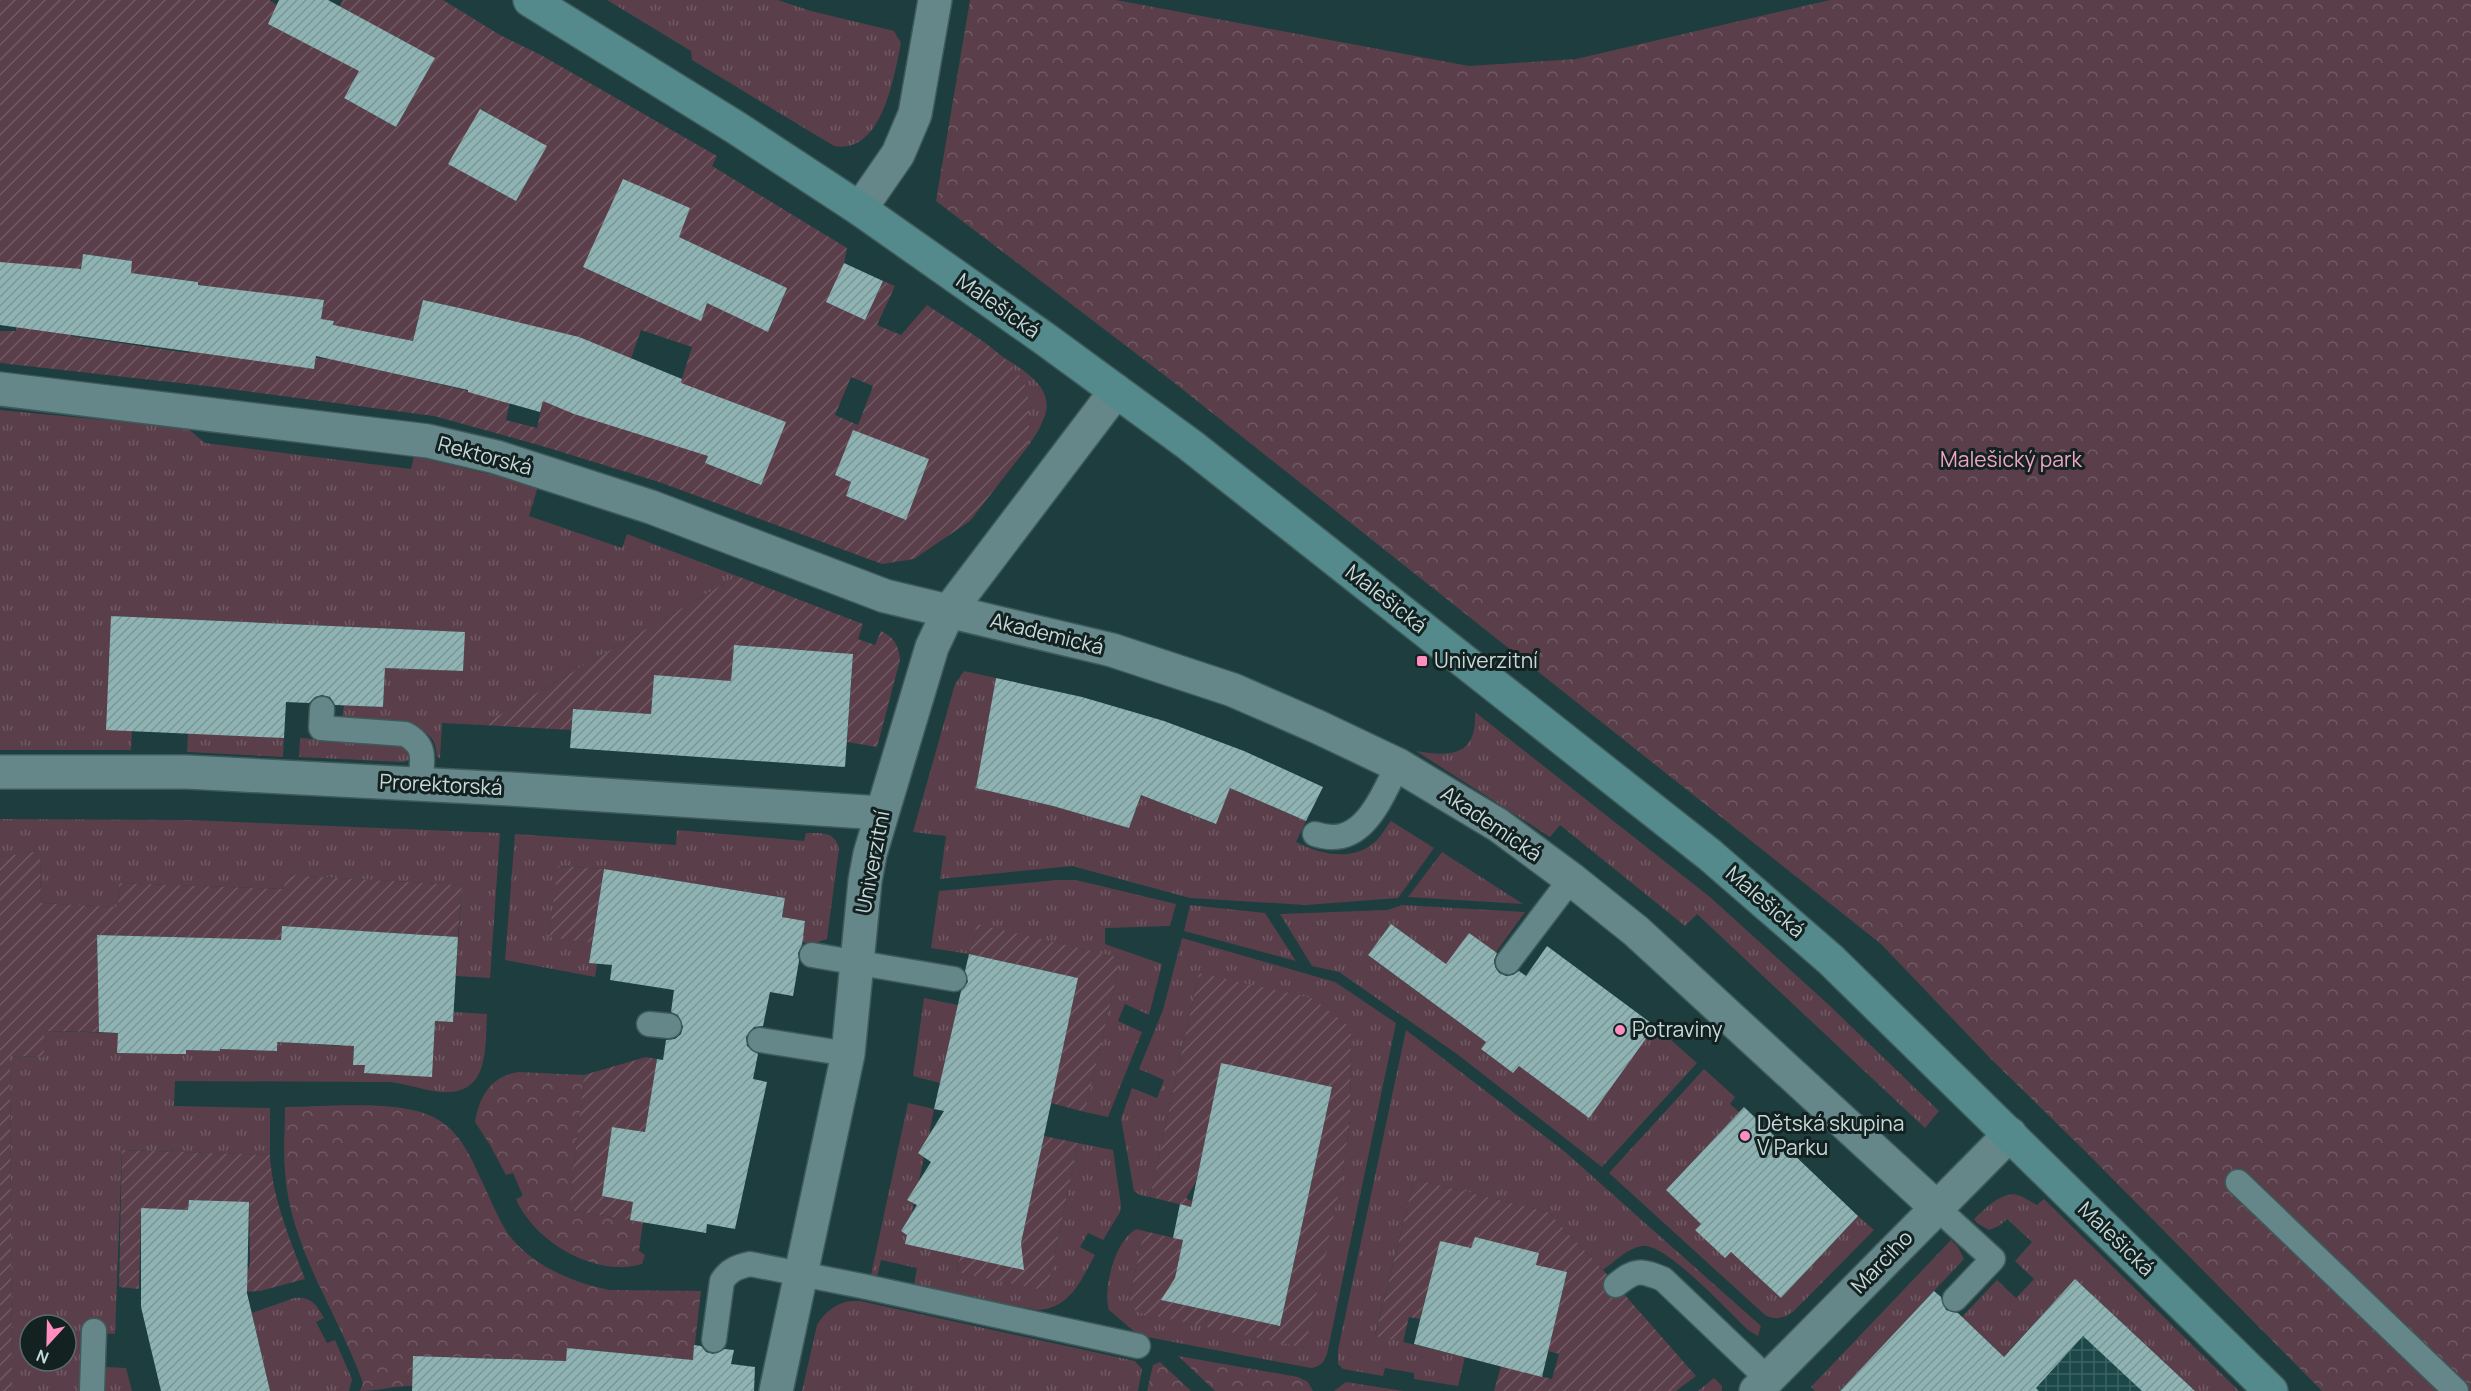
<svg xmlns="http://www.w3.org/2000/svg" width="2471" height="1391" font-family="Manrope,sans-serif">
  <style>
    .industrial { fill: url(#industrial-grid) }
    .grass { fill: url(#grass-tufts); fill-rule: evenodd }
    .park { fill: url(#park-crowns) }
    .garden { fill: url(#garden-furrows); fill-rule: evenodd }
    .building { fill: url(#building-hatch) }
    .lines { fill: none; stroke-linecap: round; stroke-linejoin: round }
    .lane-casing { stroke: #3e5a5b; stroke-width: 27 }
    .street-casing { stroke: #3e5a5b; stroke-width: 36 }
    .secondary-casing { stroke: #3e5a5b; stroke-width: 36 }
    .lane { stroke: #668789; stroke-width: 24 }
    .street { stroke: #668789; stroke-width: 33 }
    .secondary { stroke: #558a8d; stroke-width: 33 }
    .poi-dot { fill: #fd8ebf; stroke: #132121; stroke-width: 2 }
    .labels { text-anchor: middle; stroke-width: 6; stroke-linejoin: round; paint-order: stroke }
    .street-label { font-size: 21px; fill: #c7d9d9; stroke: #132121 }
    .park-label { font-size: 21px; fill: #f1a4c3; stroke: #132121 }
    .poi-label { font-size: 21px; fill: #c7d9d9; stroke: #132121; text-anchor: start }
  </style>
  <defs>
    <pattern id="industrial-grid" width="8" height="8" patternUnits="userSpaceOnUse" patternTransform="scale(1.5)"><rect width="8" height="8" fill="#1c4849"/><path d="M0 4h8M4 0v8" fill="none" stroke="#3c6263"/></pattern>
    <pattern id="grass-tufts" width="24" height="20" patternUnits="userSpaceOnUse" patternTransform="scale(1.5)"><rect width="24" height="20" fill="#5a3f4a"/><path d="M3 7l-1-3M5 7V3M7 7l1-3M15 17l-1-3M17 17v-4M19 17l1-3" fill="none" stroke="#705a64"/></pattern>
    <pattern id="park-crowns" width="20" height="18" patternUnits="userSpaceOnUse" patternTransform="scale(1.5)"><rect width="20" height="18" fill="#5a3f4a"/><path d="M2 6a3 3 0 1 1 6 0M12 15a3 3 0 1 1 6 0" fill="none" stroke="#705a64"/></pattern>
    <pattern id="garden-furrows" width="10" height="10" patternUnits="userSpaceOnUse" patternTransform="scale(1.5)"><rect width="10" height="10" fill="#5a3f4a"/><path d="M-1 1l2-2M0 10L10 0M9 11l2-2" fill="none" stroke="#705a64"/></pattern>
    <pattern id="building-hatch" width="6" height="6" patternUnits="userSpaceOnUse" patternTransform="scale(1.5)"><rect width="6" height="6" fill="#8fb2b3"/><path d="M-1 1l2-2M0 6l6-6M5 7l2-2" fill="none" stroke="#7a9696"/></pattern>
  </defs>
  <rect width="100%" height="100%" fill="#1d3d3e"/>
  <polygon class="industrial" points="2075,1279 2194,1391 1972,1391"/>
  <g class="grass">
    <path d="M607,0h171l33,11 83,20 7,12c-7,34 -19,112 -67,103l-142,-86 -1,-9z"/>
    <path d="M997,353c22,15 62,34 46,67 -3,9 -9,17 -14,25l-3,-55z"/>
    <path d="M0,410l187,18 18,15 206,26 3,-13 124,30 -9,30 93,32 5,-14 110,42 -255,149 -40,-2 -2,35 -3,-1c-1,-6 -1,-13 -5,-18 -14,-21 -66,-18 -90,-19l2,-15 39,2 2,-39 78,3 1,-39 -352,-16 -6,113 26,2 -1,19h-131z"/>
    <path d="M964,671l32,7 -20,110 77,18 76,22 12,-33 74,29 15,-36 76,33 -10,21c26,13 57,20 80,-1 6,-6 10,-14 15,-20l43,27 -36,50 -92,7 -116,-7 -118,-32 -132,13 6,-43 -33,-4 42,-148z"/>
    <path d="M1475,712l235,185 119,108 110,106 -14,17 -228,-214 -12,12 -125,-101 -10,12 -134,-86c36,6 61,5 59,-39z"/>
    <polygon points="188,733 284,738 283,757 187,752"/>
    <polygon points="300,738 397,744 404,746 410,755 409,760 403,762 299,757"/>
    <polygon points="0,819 190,820 500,833 490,978 456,976 462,885 286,875 285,889 119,883 118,907 41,903 40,851 0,857"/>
    <path d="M677,830l127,11 2,-8c14,0 29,-2 33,15l-12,91 -15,5 -10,-2 3,-21 -23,-4 3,-19 -181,-29 -45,-3 -10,70 43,7 -3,19 8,2 -2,13 -90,-17 10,-126 161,11z"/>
    <polygon points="1442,852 1523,904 1408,897"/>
    <polygon points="1058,880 1076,880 1176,904 1170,926 1105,928 1105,944 1162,964 1149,1015 1125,1004 1118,1021 1142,1032 1108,1117 1085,1112 1121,958 977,925 969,954 931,948 939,891"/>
    <polygon points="1190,905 1265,913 1296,961 1184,931"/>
    <polygon points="1402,905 1525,912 1496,952 1446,964 1391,924 1368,955 1486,1042 1481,1049 1513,1073 1519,1066 1588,1117 1655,1026 1697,1063 1602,1167 1457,1054 1339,972 1312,966 1280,914 1388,910"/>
    <path d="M1182,938l153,44 61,41 -69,331c-3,8 -7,13 -16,14l-164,-31 -11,-4 -27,-23c-7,-21 7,-72 28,-81l7,2 -14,65 174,52 39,-176 7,-53 1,-91 -152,-55 -49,224 -10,-2 -6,-4 -13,-72 11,-31 25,10 7,-18 -25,-11 24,-59z"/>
    <polygon points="924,998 958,1005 940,1083 913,1076"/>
    <path d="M454,1012l33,2c-2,35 3,82 -47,78 -17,-2 -33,-8 -50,-10l-215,-1 -1,25 96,2v47l-148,-5 -7,184 -32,-2 -2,59h-69l-2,-335 34,1 -1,-26 75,2v20l68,1v-4l34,1v-2l57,2v-9l64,4 1,-4h12l-1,23h12v8l67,3 3,-55 18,1zM30,1325h36v36h-36z"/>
    <path d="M1406,1030l158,121 197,175 -3,10 -10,-6c-19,-18 -83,-88 -106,-84 -14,2 -28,16 -39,24l-55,-58 -126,-31 -9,3 -38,151 90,22 -7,29 -44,-7v-6l-29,-5 -2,8 -40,-7 -5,-5v-14z"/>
    <path d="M1704,1069l31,28 -5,7 9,8 -73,78 35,34 -5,6 29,28 6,-6 50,46 77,-82 16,14 -79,80c-10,8 -18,11 -30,5l-156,-142z"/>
    <path d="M908,1103l26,6 -5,26 -11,18 6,4 -12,56 -11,18 59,25 -3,15 90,20 31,-148 35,7 8,55 -1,7 -17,28 -15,-7 -8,14 15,8c-14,25 -25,54 -58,55l-123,-25 3,-17 -36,-8 -4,17 -6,-2z"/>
    <path d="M2013,1194l8,2 16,9 7,-6 195,192h-44l-120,-112 -103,112h-22l43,-45 -31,-29 35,-37 19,18 18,-19 -19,-18 17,-19 -25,-23 -8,7 -10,4 -12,-7 -3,-4c12,-11 22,-23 39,-25z"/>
    <polygon points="1951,1240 1958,1247 1964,1259 1854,1376 1839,1391 1815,1391 1811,1387"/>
    <path d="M294,1298c17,-2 22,6 30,20l-8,4 11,21 8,-3 17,39 -3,12h-79l-18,-78z"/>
    <path d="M851,1301h9l275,60 7,8 -4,22h-336l15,-66c8,-13 19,-22 34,-24z"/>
    <polygon points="105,1367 126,1368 132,1391 104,1391"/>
    <polygon points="1714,1378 1722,1386 1722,1391 1698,1391"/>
  </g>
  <g class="park">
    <polygon points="970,0 1116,0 1469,66 1576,59 1830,0 2471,0 2471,1391 2322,1391 2087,1153 1992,1060 1881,944 1172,381 936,201"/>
    <path d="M519,1072l65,3 -15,135 74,12 -4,29 6,4 -3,9c-46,14 -108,-22 -126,-65l7,-3 -10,-23 -7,2 -16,-30 -15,-23c5,-27 16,-46 44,-50z"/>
    <path d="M285,1107c41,0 116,-8 150,11 22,11 35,36 44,57 9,18 16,37 26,54 21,34 67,54 105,61l91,1 -8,69 -125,-12 -2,13 -153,-5 -1,30c-18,0 -34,5 -52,5l3,-8c-25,-70 -73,-135 -78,-211 -2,-21 0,-44 0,-65z"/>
    <polygon points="1178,1356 1298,1377 1308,1382 1313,1391 1215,1391"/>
    <polygon points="1160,1362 1191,1391 1147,1391 1153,1365"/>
    <polygon points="1346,1382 1403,1391 1334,1391"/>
  </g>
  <g class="garden">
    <path d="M0,0h269l8,5 -9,19 49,25 26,-49h100l57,35 41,20 176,101 -5,10 135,82 -3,15 -17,39 38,18 18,-39 12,5 -18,39 24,10 26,-30c29,20 87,49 99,83 5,17 2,40 3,57l-59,76 -56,38 -32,5 -223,-82 -117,-36 -108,-30 -219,-29 -215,-24v-32h16l8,-66 -24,-3zM383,30l52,28 -39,69 -52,-29zM481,109l46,26 -14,28 18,11 -15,27 -67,-37zM655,193l35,15 -1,3h-3l-39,86 -32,-15zM710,252l77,36 -18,43 -1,1zM83,254l49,7 -1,12 67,9 -9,71 -118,-17zM423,300l41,9 84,69 -11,50 -31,-8 4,-19 -130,-31 33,-29zM324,301l-3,18 13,2 -7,38 -11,-1 -2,11 -64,-10zM641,330l51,17 -30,94 -34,-74zM851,377l22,9 -15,39 -23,-10zM729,401l56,21 -25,63 -55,-22zM853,431l76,28 -23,60 -60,-23 5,-14 -16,-7z"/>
    <path d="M737,576l126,48 -5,15 17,6 6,-14c13,6 18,15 19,29l-23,87 -30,-5 6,-88 -119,-9 -3,36 -77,-6 -3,39 -78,-5 -2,21 -89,-5z"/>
    <polygon points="40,851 41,903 118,907 119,883 284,889 286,875 462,885 458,937 282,926 281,940 97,935 99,1032 44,1031 44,1057 10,1056 12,1391 0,1391 0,857"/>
    <polygon points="558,866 604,869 592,943 549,937"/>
    <polygon points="977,924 1121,958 1085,1112 1051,1103 1078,978 969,954"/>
    <polygon points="1199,973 1312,998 1351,1028 1350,1119 1343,1172 1305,1348 1137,1312 1130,1305 1130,1296 1144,1231 1183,1240 1170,1302 1280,1326 1332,1087 1221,1064 1196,1182 1186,1198 1192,1201 1191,1207 1150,1197"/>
    <polygon points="646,1057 657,1059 645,1132 612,1127 602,1196 633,1202 630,1220 569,1210 584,1075"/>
    <polygon points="1044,1136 1078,1143 1047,1291 957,1272 960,1256 1021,1243"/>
    <path d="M122,1150l148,5c2,43 20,84 35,124l-45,12 -21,1 1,-24 8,1 2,-4 -1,-62 -60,-3 -1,10 -47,-1 -2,80 -20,-2z"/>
    <polygon points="1422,1181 1548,1212 1603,1270 1696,1376 1676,1391 1494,1391 1501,1366 1552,1379 1559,1354 1548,1351 1567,1273 1536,1265 1538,1253 1475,1237 1471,1248 1440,1242 1420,1319 1409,1317 1403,1342 1375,1336 1413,1184"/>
  </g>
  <g class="building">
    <polygon points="279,0 328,0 435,58 396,127 344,98 359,71 268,24"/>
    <polygon points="480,109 547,146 516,201 448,164"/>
    <polygon points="623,179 690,208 679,237 787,288 768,332 707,303 701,321 583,267"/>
    <polygon points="83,254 132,261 131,273 198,282 198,285 324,300 321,319 334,321 333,325 413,341 423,300 464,309 579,337 682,379 681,383 786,422 761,485 705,463 708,456 574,414 543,401 540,412 468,392 468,390 316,356 314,369 0,325 0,262 81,269"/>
    <polygon points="844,263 883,281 865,320 826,302"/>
    <polygon points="853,430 929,459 906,520 846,496 851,482 835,475"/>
    <polygon points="111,616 465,632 463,671 385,668 383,707 335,705 330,697 322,695 315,697 309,703 286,702 284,738 106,730"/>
    <polygon points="734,645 853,654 845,767 570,748 573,709 651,714 654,675 731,681"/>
    <polygon points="996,678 1082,697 1164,721 1244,751 1323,787 1306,821 1230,788 1216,824 1141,795 1129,828 1053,806 976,788"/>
    <polygon points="604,869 785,898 782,917 805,921 802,945 798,953 799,961 793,996 770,992 763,1026 754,1027 746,1037 747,1046 758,1054 753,1079 767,1082 735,1229 707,1224 706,1233 630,1220 633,1202 602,1196 612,1127 645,1132 657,1059 663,1060 666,1040 675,1039 681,1034 683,1027 678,1015 671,1012 674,990 610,980 612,965 589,963"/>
    <polygon points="1391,924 1446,964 1469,933 1497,953 1494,960 1495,967 1499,973 1506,976 1513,975 1519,971 1526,976 1547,946 1655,1026 1589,1118 1519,1066 1513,1073 1481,1049 1486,1042 1368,955"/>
    <polygon points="282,926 458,937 453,1022 435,1021 432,1077 364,1073 365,1065 353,1065 354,1046 277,1042 277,1051 220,1049 220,1051 186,1050 186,1054 176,1054 117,1053 118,1033 99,1032 97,935 281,940"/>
    <polygon points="969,954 1078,978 1021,1243 1024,1270 905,1244 907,1235 901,1231 917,1205 907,1200 931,1162 918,1153 944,1111 934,1109 961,991 968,982 965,971"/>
    <polygon points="1221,1063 1332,1087 1280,1326 1161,1300 1175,1278 1183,1240 1173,1238 1180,1204 1191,1207"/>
    <polygon points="1744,1107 1858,1216 1781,1298 1731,1252 1725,1258 1695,1230 1701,1224 1666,1190"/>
    <polygon points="189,1200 249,1202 247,1293 270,1391 161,1391 141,1307 141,1208 188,1210"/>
    <polygon points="1475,1237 1539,1253 1536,1265 1567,1272 1542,1377 1414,1344 1440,1241 1471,1248"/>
    <polygon points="2075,1279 2195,1391 2142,1391 2083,1336 2036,1388 2039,1391 1840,1391 1934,1291 1941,1297 1946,1310 1958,1313 2004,1357"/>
    <polygon points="694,1345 701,1346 706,1352 713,1354 725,1349 734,1350 731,1364 755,1367 754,1391 412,1391 413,1356 566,1361 567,1348 693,1360"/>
  </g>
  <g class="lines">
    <defs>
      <g id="lane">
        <path d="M322,709l-1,19 84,6c23,12 17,27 15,50"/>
        <path d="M1315,834c48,16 65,-35 83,-69"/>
        <polyline points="812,955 954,979"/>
        <polyline points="1508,962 1571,879"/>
        <polyline points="649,1024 669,1026"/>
        <polyline points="760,1040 848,1054"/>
        <polyline points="2238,1182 2456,1391"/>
        <polyline points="1936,1207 1993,1259 1955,1299"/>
        <path d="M1616,1285c20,-16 24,-15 47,-6l105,100"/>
        <path d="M714,1340l8,-59c7,-11 15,-14 28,-17l112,22 276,60"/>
        <polyline points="92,1391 94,1331"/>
      </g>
      <g id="street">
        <polyline points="860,209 898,154 915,114 935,0"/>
        <polyline points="0,389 428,441 496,457 651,507 885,596 1112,650 1233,690 1318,727 1398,765 1498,825 1571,879 1636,931 1936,1207"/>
        <polyline points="0,772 187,772 511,789 881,813"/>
        <polyline points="776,1391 848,1054 865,881 870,854 932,647 949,611 1116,391"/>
        <polyline points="1756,1391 2010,1134"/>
      </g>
      <polyline id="secondary" points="530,0 735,127 860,209 1045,339 1190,445 1710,855 1831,960 2271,1391"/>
    </defs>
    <use href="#lane" class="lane-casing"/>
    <use href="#street" class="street-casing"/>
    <use href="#secondary" class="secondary-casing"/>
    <use href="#lane" class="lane"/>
    <use href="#street" class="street"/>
    <use href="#secondary" class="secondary"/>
  </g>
  <g class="poi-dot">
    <rect x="1416" y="655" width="12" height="12" rx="3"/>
    <circle cx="1620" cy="1030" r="6"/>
    <circle cx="1745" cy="1136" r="6"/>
  </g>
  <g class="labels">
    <g class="street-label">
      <text transform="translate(998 306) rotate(35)" y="7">Malešická</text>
      <text transform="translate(485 456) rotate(15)" y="7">Rektorská</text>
      <text transform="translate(1386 599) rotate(38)" y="7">Malešická</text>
      <text transform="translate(1047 634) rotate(14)" y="7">Akademická</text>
      <text transform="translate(441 785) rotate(3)" y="7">Prorektorská</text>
      <text transform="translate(1491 824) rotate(34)" y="7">Akademická</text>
      <text transform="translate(873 862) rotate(-79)" y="7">Univerzitní</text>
      <text transform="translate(1765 902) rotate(41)" y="7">Malešická</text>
      <text transform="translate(2116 1239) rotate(44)" y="7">Malešická</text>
      <text transform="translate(1882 1262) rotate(-46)" y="7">Marciho</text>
    </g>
    <g class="park-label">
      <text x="2011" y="467">Malešický park</text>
    </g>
    <g class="poi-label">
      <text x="1434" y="668">Univerzitní</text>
      <text x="1632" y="1037">Potraviny</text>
      <text x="1757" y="1131">Dětská skupina<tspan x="1757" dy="24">V Parku</tspan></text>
    </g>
  </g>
  <g transform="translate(48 1343) rotate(202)"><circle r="28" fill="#132121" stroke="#5b6b6b" stroke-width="1.5"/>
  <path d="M0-4.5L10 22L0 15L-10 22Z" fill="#fd8ebf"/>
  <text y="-9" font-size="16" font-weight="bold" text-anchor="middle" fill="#c7d9d9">N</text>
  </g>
</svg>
